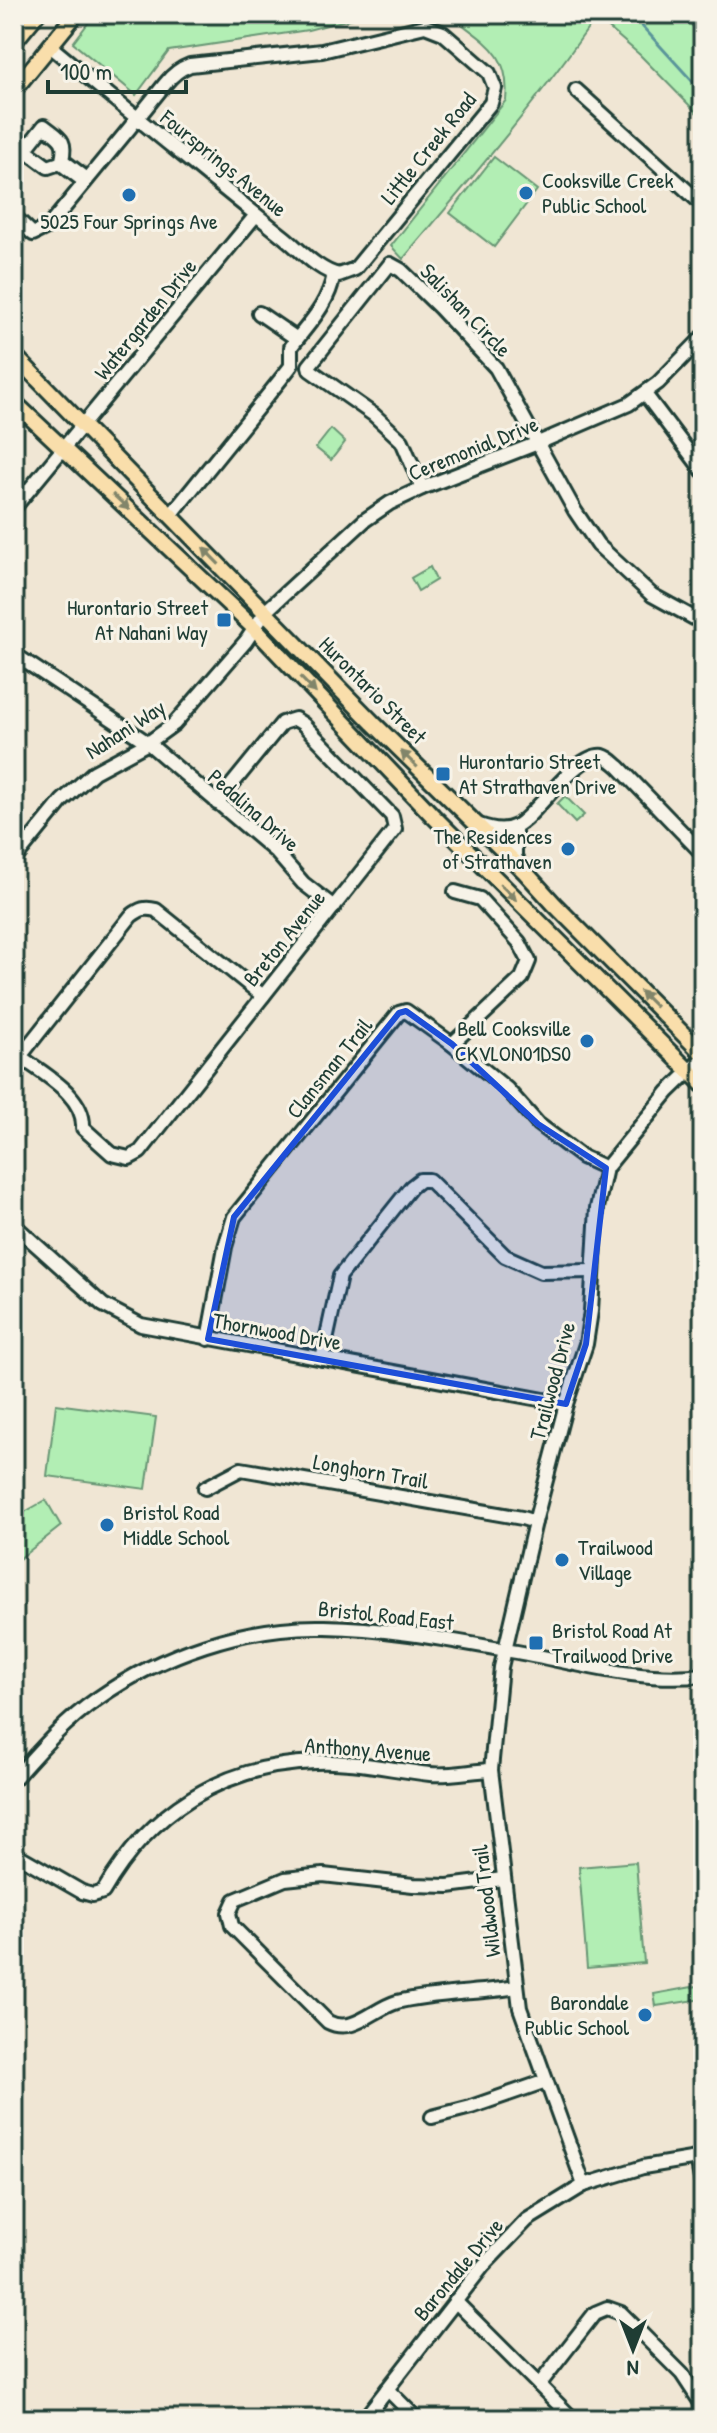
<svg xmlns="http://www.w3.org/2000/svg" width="717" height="2433" font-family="'Patrick Hand',sans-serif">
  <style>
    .green { fill: #b2eeb4; stroke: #689674; stroke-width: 2 }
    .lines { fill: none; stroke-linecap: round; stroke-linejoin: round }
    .stream { stroke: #5a959a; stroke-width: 3 }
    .minor-casing { stroke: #1f3d34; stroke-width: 18 }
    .major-casing { stroke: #1f3d34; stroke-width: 20 }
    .minor { stroke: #f7f3e8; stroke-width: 12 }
    .major { stroke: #f9deab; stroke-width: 14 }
    .oneway { fill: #81856a }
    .marked { fill: #1d4ed8; fill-opacity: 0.2; stroke: #1d4ed8; stroke-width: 6; stroke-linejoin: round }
    .poi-dot { fill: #1f6fb2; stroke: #f7f3e8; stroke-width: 3 }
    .labels { text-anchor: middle; stroke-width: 6; stroke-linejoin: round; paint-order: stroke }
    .street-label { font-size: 22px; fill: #1f3d34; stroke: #f7f3e8 }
    .poi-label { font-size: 22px; fill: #1f3d34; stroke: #f7f3e8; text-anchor: start }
  </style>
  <rect width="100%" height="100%" fill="#f0e6d4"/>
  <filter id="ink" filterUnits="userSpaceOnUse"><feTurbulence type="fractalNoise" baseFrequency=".0125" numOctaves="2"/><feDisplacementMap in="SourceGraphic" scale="16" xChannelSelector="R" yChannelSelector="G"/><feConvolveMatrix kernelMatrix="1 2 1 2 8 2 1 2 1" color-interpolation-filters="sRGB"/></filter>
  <g filter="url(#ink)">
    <g class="green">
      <polygon points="95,14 369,14 308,30 169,51 136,95 73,43"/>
      <path d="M449,14h233l21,24v81l-63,-64 -44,-38c-59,85 -126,163 -193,242l-12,-13 115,-146c5,-49 -23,-58 -57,-86z"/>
      <polygon points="494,157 537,190 494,247 450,213"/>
      <polygon points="331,429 345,442 331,460 316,448"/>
      <polygon points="430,567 436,580 418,591 411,578"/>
      <polygon points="565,796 584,815 575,823 557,804"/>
      <polygon points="56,1404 156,1417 146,1489 47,1476"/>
      <polygon points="46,1500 61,1526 14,1563 14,1518"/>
      <polygon points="636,1862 644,1963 587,1968 579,1867"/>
      <polygon points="703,1985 703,1999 656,2006 654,1994"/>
    </g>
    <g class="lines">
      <polyline class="stream" points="631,14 703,93"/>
      <defs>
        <g id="minor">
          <polyline points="576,90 703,205"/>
          <path d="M85,182l-25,-19 -12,4 -23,-17 19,-24c15,12 23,13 18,34l25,19"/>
          <path d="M14,216l19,18 16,-8 79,-96 37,-46c7,-9 14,-15 25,-19l132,-14 103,-25 18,7 46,40 6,15 -4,15 -136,166 -16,6c-20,-4 -39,-25 -55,-38 -53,-42 -105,-85 -158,-128l-76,-63"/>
          <path d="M259,313l38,26c17,-21 32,-38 37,-65"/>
          <polyline points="645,394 703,471"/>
          <polyline points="422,488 402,441 374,415 310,370 309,366 390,264 401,270 440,308 496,368 575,511 598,545 652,595 703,623"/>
          <polyline points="14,508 256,215"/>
          <polyline points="171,515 280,380 291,366 291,347 297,339"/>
          <polyline points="14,654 148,743 276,852 303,883 334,907"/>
          <path d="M479,825c11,4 26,7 37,1 21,-11 60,-74 87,-70 7,2 11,7 16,11l84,87"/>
          <polyline points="515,827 515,857 521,866"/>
          <polyline points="14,860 62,801 94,772 148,743 174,724 246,641 266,611 365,520 390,503 422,488 538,443 629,404 658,383 703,337"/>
          <polyline points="452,1044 522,978 529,961 519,942 480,899 455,892"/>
          <path d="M21,1057c23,18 64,38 62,71l29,26 17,4 11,-6 255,-323 -3,-13 -89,-92 -8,-5 -13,4 -65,80"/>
          <path d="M14,1064l117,-148c9,-7 14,-9 25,-6l107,86"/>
          <polyline points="14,1225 103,1305 141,1325 566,1404"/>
          <polyline points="208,1339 225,1247 234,1217 399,1013 406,1011 452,1044 507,1089 538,1124 582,1157 606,1168"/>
          <polyline points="322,1359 340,1276 411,1187 420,1180 429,1180 505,1256 541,1272 592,1271"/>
          <polyline points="205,1488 241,1469 522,1518 535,1522"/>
          <path d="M14,1779c25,-28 51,-58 83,-80 64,-45 148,-74 228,-72 64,1 129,14 192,25 61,11 124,31 186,23"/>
          <path d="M14,1853l68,39 11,3 10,-3c46,-80 119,-127 212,-130 38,-2 77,8 115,12 19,2 41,-3 61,-4"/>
          <path d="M503,1879l-55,7 -35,-1 -90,-10 -38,4 -50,21 -6,13 3,13 96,96c25,13 45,-13 69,-20 34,-9 84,-9 120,-15"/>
          <polyline points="432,2117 471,2107 546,2081"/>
          <polyline points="697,2158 703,2189"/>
          <polyline points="584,2185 520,2008 491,1770 501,1667 535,1522 566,1404 586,1344 591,1311 597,1208 606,1168 668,1092 703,1058"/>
          <polyline points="455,2301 573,2419"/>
          <polyline points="539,2385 595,2313 607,2308 621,2313 682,2374 703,2406"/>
          <polyline points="387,2389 417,2419"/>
          <polyline points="364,2419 483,2266 527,2220 584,2185 643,2167 703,2157"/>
        </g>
        <g id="major">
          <polyline points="14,42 37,14"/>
          <polyline points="14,90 76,14"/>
          <polyline points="14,355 373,723 525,872 554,904 703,1054"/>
          <polyline points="14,402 254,628 433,816 703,1085"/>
        </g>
      </defs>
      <use href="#minor" class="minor-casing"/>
      <use href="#major" class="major-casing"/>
      <use href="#minor" class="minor"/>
      <use href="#major" class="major"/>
    </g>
    <defs><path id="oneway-solid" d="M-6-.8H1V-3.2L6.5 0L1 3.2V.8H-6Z" transform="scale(2)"/></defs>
    <g class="oneway">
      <use href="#oneway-solid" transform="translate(121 502) rotate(43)"/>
      <use href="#oneway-solid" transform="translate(211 556) rotate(-134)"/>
      <use href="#oneway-solid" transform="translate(308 685) rotate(46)"/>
      <use href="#oneway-solid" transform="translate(409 759) rotate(-136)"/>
      <use href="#oneway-solid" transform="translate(508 892) rotate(45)"/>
      <use href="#oneway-solid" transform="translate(648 999) rotate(-135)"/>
    </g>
  </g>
  <path class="marked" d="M406,1011l46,33 86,80 68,44 -20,176 -20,60 -358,-65 26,-122 165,-204z"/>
  <g class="poi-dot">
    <circle cx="526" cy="193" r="8"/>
    <circle cx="129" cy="195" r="8"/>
    <rect x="216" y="612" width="16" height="16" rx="4"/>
    <rect x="435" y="766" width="16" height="16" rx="4"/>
    <circle cx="568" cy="849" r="8"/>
    <circle cx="587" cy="1041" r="8"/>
    <circle cx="107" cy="1525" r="8"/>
    <circle cx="562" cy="1560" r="8"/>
    <rect x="528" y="1635" width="16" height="16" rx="4"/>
    <circle cx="645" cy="2015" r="8"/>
  </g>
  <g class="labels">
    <g class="street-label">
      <text transform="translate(428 148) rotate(-51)" y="8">Little Creek Road</text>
      <text transform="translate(224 163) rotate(39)" y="8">Foursprings Avenue</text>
      <text transform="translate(466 310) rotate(46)" y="8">Salishan Circle</text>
      <text transform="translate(145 319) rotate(-51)" y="8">Watergarden Drive</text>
      <text transform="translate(473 448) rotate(-22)" y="8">Ceremonial Drive</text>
      <text transform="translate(373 690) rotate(45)" y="8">Hurontario Street</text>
      <text transform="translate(125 729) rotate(-33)" y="8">Nahani Way</text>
      <text transform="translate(254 810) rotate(41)" y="8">Pedalina Drive</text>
      <text transform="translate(284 938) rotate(-51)" y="8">Breton Avenue</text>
      <text transform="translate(329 1068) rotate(-51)" y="8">Clansman Trail</text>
      <text transform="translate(277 1331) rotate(10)" y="8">Thornwood Drive</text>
      <text transform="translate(552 1381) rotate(-75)" y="8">Trailwood Drive</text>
      <text transform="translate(371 1471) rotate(10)" y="8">Longhorn Trail</text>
      <text transform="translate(386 1615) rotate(6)" y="8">Bristol Road East</text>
      <text transform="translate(368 1749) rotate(4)" y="8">Anthony Avenue</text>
      <text transform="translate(486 1901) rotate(-97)" y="8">Wildwood Trail</text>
      <text transform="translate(458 2269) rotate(-50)" y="8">Barondale Drive</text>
    </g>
    <g class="poi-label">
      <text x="542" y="188">Cooksville Creek<tspan x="542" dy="25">Public School</tspan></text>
      <text x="129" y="229" text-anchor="middle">5025 Four Springs Ave</text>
      <text x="208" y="615" text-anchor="end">Hurontario Street<tspan x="208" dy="25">At Nahani Way</tspan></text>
      <text x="459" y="769">Hurontario Street<tspan x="459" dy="25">At Strathaven Drive</tspan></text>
      <text x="552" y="844" text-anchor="end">The Residences<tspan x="552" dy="25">of Strathaven</tspan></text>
      <text x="571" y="1036" text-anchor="end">Bell Cooksville<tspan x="571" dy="25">CKVLON01DS0</tspan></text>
      <text x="123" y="1520">Bristol Road<tspan x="123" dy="25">Middle School</tspan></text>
      <text x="578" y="1555">Trailwood<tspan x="578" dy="25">Village</tspan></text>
      <text x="552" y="1638">Bristol Road At<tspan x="552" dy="25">Trailwood Drive</tspan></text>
      <text x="629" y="2010" text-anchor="end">Barondale<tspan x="629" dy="25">Public School</tspan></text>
    </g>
  </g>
  <rect width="717" height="2433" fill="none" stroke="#f7f3e8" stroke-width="48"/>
  <rect x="24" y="24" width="669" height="2385" fill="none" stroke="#1f3d34" stroke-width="3" filter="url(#ink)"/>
  <g transform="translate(633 2349) rotate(180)" stroke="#f7f3e8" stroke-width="6" paint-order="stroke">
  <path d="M0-6L14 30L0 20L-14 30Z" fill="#1f3d34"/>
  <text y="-12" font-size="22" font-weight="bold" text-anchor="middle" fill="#1f3d34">N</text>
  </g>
  <path d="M48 80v12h138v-12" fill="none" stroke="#1f3d34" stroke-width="4"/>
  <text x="60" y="80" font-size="24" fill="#1f3d34" stroke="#f7f3e8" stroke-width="6" paint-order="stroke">100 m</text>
</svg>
